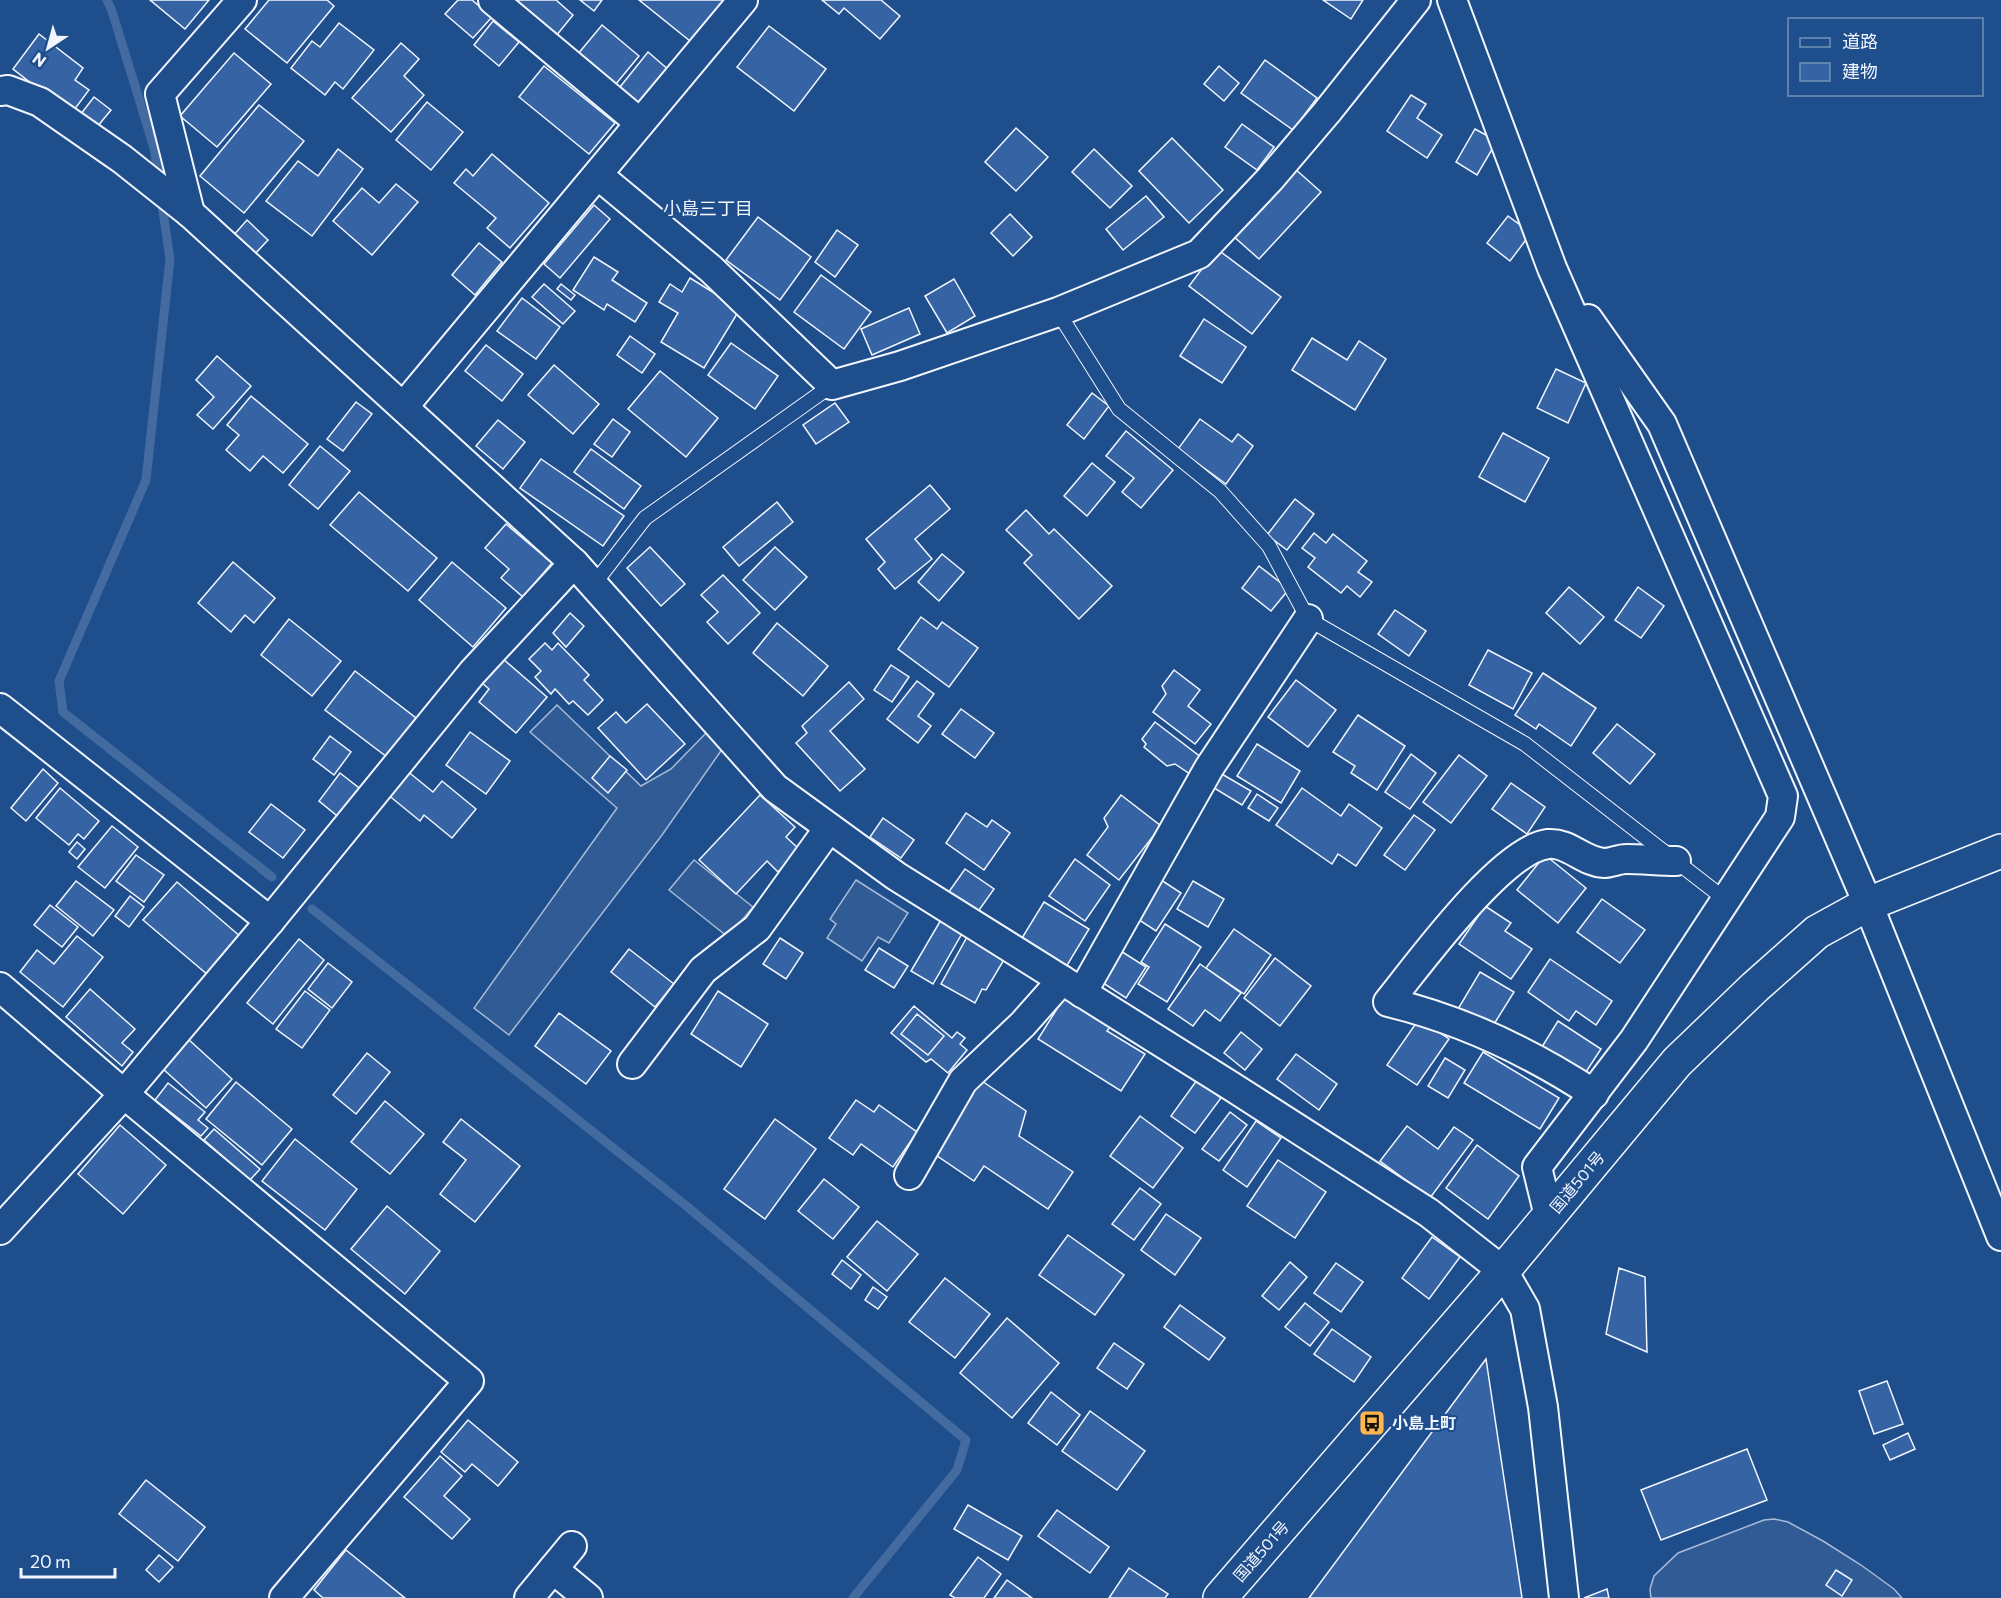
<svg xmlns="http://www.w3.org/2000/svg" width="2001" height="1598" font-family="Commissioner,'Noto Sans JP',sans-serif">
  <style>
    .built { fill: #305b95; stroke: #a8bbd7; stroke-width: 1.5 }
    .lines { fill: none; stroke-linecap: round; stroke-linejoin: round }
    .stream { stroke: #446ba0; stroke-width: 9 }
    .building { fill: #3563a3; stroke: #f2f6ff; stroke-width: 1.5 }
    .service-casing { stroke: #f2f6ff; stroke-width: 16 }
    .minor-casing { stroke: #f2f6ff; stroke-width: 32 }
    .trunk-casing { stroke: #f2f6ff; stroke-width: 36 }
    .service { stroke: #1f4e8c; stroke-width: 14 }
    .minor { stroke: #1f4e8c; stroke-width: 28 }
    .trunk { stroke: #1f4e8c; stroke-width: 33 }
    .labels { text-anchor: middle; stroke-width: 4.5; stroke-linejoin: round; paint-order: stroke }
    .street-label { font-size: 16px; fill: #f2f6ff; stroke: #1f4e8c }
    .poi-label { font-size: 16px; font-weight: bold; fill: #f2f6ff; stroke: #1f4e8c; text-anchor: start }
    .neighbourhood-label { font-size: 18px; fill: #f2f6ff; stroke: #1f4e8c }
  </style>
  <rect width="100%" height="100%" fill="#1f4e8c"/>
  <g class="built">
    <polygon points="557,705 641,786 671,769 707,732 723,748 662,835 509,1035 474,1008 617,808 530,732"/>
    <polygon points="694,860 753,907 728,937 669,890"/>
    <polygon points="856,880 908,913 889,943 878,937 862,961 827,938 836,924 830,919"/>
    <polygon points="1774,1519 1788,1522 1823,1541 1861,1565 1894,1589 1902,1598 1651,1598 1650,1589 1654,1576 1678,1553 1764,1520"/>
  </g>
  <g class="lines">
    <g class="stream">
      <polyline points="107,0 112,11 154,148 159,179"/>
      <polyline points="161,198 170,259 146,480 59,681 63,712 272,877"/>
      <polyline points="312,909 684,1204 966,1440 957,1470 853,1598"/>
    </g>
  </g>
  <g class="building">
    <polygon points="150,0 209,0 185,29"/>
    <polygon points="269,0 327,0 334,6 287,63 245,29"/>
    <polygon points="458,0 472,0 492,17 473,38 445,14"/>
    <polygon points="514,0 556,0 573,15 556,36"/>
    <polygon points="580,0 602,0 594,11"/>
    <polygon points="639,0 731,0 695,45"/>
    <polygon points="822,0 881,0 900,16 880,39 844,8 839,14"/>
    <polygon points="1323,0 1363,0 1351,19"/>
    <polygon points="493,21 519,42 499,66 474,45"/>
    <polygon points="339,23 374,50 343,89 335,82 325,95 291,68 312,41 320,47"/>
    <polygon points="602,25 639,56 611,90 573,60"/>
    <polygon points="769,26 826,69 794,111 737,67"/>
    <polygon points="39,34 83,68 75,80 89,90 71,114 13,69"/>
    <polygon points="401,43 419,59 404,76 424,95 391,132 352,98"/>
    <polygon points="648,52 670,71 639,110 616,92"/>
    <polygon points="234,53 271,84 217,147 180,116"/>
    <polygon points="1265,60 1317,98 1293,130 1241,93"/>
    <polygon points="544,66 615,123 589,154 519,97"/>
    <polygon points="1219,66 1239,83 1224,101 1204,84"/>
    <polygon points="1411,95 1426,104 1417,118 1442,135 1427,158 1387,131"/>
    <polygon points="94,97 111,110 97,127 80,115"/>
    <polygon points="427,102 463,132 431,170 396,140"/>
    <polygon points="259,105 304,141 244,213 200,176"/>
    <polygon points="1242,124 1274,147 1257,170 1225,147"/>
    <polygon points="1016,128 1048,157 1016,191 985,162"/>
    <polygon points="1475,129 1497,141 1477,175 1456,162"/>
    <polygon points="1172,138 1223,190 1189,223 1139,171"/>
    <polygon points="338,149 363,169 312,236 266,201 298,161 318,176"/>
    <polygon points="1094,149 1132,186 1110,208 1072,172"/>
    <polygon points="492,154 549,203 510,248 487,228 496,218 454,183 466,169 473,176"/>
    <polygon points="1294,168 1321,192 1259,259 1232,235"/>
    <polygon points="396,184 418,202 372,255 333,221 362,188 379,203"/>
    <polygon points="1146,196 1164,217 1123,250 1106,229"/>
    <polygon points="594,205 610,219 560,278 544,264"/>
    <polygon points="1010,214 1032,237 1013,256 991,233"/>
    <polygon points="1508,216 1531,233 1510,261 1487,243"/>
    <polygon points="758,217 811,257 780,300 726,260"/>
    <polygon points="247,220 268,240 253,256 232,237"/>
    <polygon points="837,230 858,245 835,277 815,262"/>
    <polygon points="479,243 502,262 475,295 452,275"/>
    <polygon points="1217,249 1281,297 1252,334 1189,286"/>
    <polygon points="594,257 618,272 612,280 647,303 635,322 607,304 604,310 573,290"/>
    <polygon points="821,275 871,312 844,349 794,312"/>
    <polygon points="690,278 740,309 704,368 661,342 678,313 659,302 670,284 682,292"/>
    <polygon points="954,279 975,316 947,333 925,296"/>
    <polygon points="544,284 575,311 563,324 532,297"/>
    <polygon points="561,284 575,295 571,300 557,289"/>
    <polygon points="522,298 560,327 536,359 497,331"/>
    <polygon points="909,308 920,334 872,355 861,329"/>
    <polygon points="1204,319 1246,347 1222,383 1180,356"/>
    <polygon points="630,336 655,354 642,373 617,355"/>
    <polygon points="1312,338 1347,360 1359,341 1386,359 1355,410 1292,370"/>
    <polygon points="731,343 778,376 755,409 708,375"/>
    <polygon points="486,345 523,374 502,401 465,371"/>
    <polygon points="217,356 251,386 213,429 197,415 214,397 196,380"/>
    <polygon points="554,365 599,404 573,434 528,395"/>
    <polygon points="1556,369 1586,383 1568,423 1537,408"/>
    <polygon points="660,371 718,418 686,457 628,409"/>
    <polygon points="1092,393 1109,406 1084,439 1067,425"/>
    <polygon points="251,396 308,444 283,473 263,456 250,471 226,450 239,435 227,425"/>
    <polygon points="356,402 372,414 343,451 327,439"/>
    <polygon points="835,403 849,422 816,444 803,425"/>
    <polygon points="613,419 630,432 612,457 594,444"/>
    <polygon points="1200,419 1232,442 1238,434 1253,446 1226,484 1178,449"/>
    <polygon points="498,420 525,442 503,469 476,446"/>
    <polygon points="1126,431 1173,470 1141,508 1122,492 1134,478 1106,456"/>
    <polygon points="1503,433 1549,458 1525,502 1479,477"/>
    <polygon points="320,446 350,471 318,509 289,485"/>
    <polygon points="591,449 641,486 624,509 574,472"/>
    <polygon points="541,459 624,516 603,546 520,488"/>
    <polygon points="1092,463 1115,482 1087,516 1064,496"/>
    <polygon points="930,485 950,509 915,539 932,559 895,589 878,569 885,562 866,539"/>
    <polygon points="359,492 437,558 408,591 330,525"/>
    <polygon points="1295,499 1314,514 1287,550 1267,535"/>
    <polygon points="777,502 793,522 739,566 723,547"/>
    <polygon points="1026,510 1049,534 1054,529 1112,586 1079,619 1024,563 1032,555 1006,530"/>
    <polygon points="506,524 552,563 523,597 501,578 509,569 485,548"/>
    <polygon points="1314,533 1326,543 1333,534 1367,561 1358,572 1372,582 1360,597 1347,586 1341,593 1308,567 1315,558 1302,548"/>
    <polygon points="650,547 685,584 661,606 627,568"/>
    <polygon points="775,547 807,577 775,610 743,580"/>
    <polygon points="942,554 964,572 939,601 918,582"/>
    <polygon points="233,562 275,598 254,623 245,615 231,632 198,603"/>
    <polygon points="452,562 506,608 473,647 419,600"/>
    <polygon points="1259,566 1289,589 1271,611 1242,588"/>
    <polygon points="723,575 760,613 728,644 707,622 718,612 701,595"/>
    <polygon points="1569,587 1604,617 1580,644 1546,613"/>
    <polygon points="1638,587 1664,606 1641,638 1615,620"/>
    <polygon points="1395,610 1426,631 1409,656 1378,634"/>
    <polygon points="570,613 584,626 566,647 553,633"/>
    <polygon points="921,617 937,629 942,622 978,648 949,687 898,649"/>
    <polygon points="289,619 341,661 312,696 261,655"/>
    <polygon points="777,623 828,666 803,696 753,653"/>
    <polygon points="545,643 552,650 558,643 589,675 584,680 603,700 588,715 573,701 569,704 555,689 551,694 535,677 541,671 529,659"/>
    <polygon points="1488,650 1532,673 1513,709 1469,685"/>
    <polygon points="502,658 547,697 516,733 479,702 489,689 481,682"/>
    <polygon points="891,665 909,677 892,702 874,690"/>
    <polygon points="1174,670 1200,690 1188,706 1211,724 1195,744 1153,712 1166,694 1162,686"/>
    <polygon points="355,671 416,718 387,757 325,710"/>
    <polygon points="1543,673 1596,708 1571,746 1539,724 1536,729 1515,715"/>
    <polygon points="1296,680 1336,710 1308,747 1268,717"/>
    <polygon points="917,681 934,694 918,716 931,726 918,743 887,719"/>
    <polygon points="849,682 864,699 830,731 865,769 840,791 796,743 807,733 802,726"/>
    <polygon points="647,704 685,744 646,780 598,728 616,712 626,723"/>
    <polygon points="961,709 994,733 975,758 942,734"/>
    <polygon points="1358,715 1405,746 1377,790 1351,773 1355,766 1333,752"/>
    <polygon points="1155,722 1202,758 1190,774 1175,764 1167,766 1144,747 1146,744 1142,739"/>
    <polygon points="1617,724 1655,754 1630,784 1593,753"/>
    <polygon points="470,732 510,761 486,794 446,765"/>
    <polygon points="330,736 351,752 334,775 313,759"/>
    <polygon points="1257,744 1300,771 1281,803 1237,776"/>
    <polygon points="1411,754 1436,773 1410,809 1385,792"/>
    <polygon points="1459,755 1487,776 1451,823 1423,802"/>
    <polygon points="610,756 627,770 608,793 592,778"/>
    <polygon points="43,769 58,783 26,821 11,808"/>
    <polygon points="406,770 433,792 442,781 476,809 452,838 424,815 420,821 387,794"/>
    <polygon points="1215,770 1251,791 1242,805 1206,783"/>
    <polygon points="340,773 363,791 341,819 319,801"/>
    <polygon points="1511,783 1545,807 1527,834 1492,809"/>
    <polygon points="60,788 99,821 84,839 78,834 69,845 36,818"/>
    <polygon points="1302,788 1341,816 1349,804 1382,828 1356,866 1338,854 1332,864 1276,825"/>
    <polygon points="1257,794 1278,808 1269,821 1248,808"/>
    <polygon points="760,795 795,827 786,837 799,849 778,872 767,861 736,894 699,860"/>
    <polygon points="1121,795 1161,826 1119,880 1087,855 1108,827 1104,818"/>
    <polygon points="271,804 305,830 283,858 249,832"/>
    <polygon points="966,813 987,827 992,820 1010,833 984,870 946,843"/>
    <polygon points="1414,815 1435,830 1405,870 1384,855"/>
    <polygon points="883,818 914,840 901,858 870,837"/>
    <polygon points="112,826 138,847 105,888 78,867"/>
    <polygon points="77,842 85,849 77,859 69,852"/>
    <polygon points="136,855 164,875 144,902 116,881"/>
    <polygon points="1545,855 1586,888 1558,923 1517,890"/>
    <polygon points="1075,859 1110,885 1085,921 1049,896"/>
    <polygon points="965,869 994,889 977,913 948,893"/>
    <polygon points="1152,874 1181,893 1156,931 1127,912"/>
    <polygon points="76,881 114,910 93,936 56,906"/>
    <polygon points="1193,881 1224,899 1208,927 1177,909"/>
    <polygon points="177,882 241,937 208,975 143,920"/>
    <polygon points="130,896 144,907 129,927 115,916"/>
    <polygon points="1602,899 1645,930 1620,963 1577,932"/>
    <polygon points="1044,902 1089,929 1066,967 1022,938"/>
    <polygon points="50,905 78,927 62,947 34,925"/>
    <polygon points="1485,906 1511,923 1505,931 1532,949 1511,979 1459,944"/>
    <polygon points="942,918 964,930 933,984 911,971"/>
    <polygon points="1165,924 1201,947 1167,1002 1138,984 1149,967 1141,962"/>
    <polygon points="1234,929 1271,955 1244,994 1206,968"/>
    <polygon points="77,936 103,957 63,1007 20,972 37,950 54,964"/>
    <polygon points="967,937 1005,958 986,990 982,989 975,1003 941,984"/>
    <polygon points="780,938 803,953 786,979 763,964"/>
    <polygon points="299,939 324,960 273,1024 247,1003"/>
    <polygon points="1113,946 1146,967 1126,998 1094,977"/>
    <polygon points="879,948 908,966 894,988 865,970"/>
    <polygon points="629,949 674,984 655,1007 611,972"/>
    <polygon points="1275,958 1311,986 1280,1026 1244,998"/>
    <polygon points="1550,959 1612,1001 1596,1025 1576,1011 1569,1021 1528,992"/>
    <polygon points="328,963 352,982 332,1008 308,989"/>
    <polygon points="1200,964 1241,993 1220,1021 1205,1010 1193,1026 1168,1009"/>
    <polygon points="1480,972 1514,992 1491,1029 1458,1009"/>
    <polygon points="90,989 135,1029 122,1043 133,1052 122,1066 66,1017"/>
    <polygon points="305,991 330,1010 302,1048 276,1029"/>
    <polygon points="718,991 768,1024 741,1067 691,1034"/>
    <polygon points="1067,993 1113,1023 1107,1031 1145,1054 1121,1091 1038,1039"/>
    <polygon points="914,1006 952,1038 957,1032 965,1038 960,1044 967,1050 948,1073 931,1059 926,1062 891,1033"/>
    <polygon points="559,1013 611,1051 586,1084 535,1046"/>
    <polygon points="917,1014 944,1036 928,1055 901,1034"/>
    <polygon points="1419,1019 1449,1039 1417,1085 1387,1065"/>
    <polygon points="1558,1021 1601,1049 1582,1078 1540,1050"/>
    <polygon points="1241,1032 1262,1049 1245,1070 1224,1053"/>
    <polygon points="188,1039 232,1079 206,1108 162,1068"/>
    <polygon points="1483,1052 1559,1098 1540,1129 1464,1083"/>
    <polygon points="367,1053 390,1072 356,1114 333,1095"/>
    <polygon points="1296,1054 1337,1084 1319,1110 1277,1079"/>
    <polygon points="1445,1058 1465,1070 1448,1098 1428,1086"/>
    <polygon points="979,1079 1026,1111 1019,1136 1073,1172 1048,1209 984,1166 974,1181 930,1151"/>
    <polygon points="1197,1080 1221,1098 1195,1133 1171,1116"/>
    <polygon points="236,1082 292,1129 262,1165 206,1119"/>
    <polygon points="168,1083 205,1112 198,1120 208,1128 201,1136 155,1100"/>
    <polygon points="856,1100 874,1112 879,1105 917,1132 893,1167 861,1144 853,1155 829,1138"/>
    <polygon points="385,1101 424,1134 390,1174 351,1142"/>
    <polygon points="1230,1112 1247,1125 1219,1161 1202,1149"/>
    <polygon points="1140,1116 1183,1148 1153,1188 1110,1156"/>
    <polygon points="461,1119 520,1166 475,1222 440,1194 466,1160 443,1142"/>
    <polygon points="775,1119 816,1149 765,1219 724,1189"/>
    <polygon points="1256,1121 1281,1138 1247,1187 1223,1170"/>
    <polygon points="120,1125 166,1165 123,1214 78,1174"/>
    <polygon points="1407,1126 1438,1149 1454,1127 1473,1140 1430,1198 1380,1161"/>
    <polygon points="214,1129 260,1169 250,1180 204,1140"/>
    <polygon points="295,1139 357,1189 325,1230 262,1181"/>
    <polygon points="1477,1145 1519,1176 1488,1219 1446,1188"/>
    <polygon points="1278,1160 1326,1192 1295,1238 1247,1206"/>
    <polygon points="824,1179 859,1207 833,1239 798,1211"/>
    <polygon points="1140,1188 1161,1204 1134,1240 1112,1224"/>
    <polygon points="387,1206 440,1251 405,1294 351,1249"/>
    <polygon points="1166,1214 1201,1238 1175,1275 1141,1250"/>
    <polygon points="877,1221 918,1254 887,1291 847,1257"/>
    <polygon points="1068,1235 1124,1275 1095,1315 1039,1275"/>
    <polygon points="1432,1237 1460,1257 1429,1299 1402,1278"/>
    <polygon points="842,1260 861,1275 851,1289 832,1274"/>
    <polygon points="1290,1262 1307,1277 1279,1310 1262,1296"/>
    <polygon points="1336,1263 1363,1282 1341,1312 1314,1293"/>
    <polygon points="1619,1268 1645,1277 1647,1352 1606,1334"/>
    <polygon points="945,1278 990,1314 955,1358 909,1322"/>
    <polygon points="873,1287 887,1297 878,1309 865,1300"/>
    <polygon points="1305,1303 1329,1322 1310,1346 1285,1327"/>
    <polygon points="1180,1305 1225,1338 1209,1360 1164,1327"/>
    <polygon points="1007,1318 1059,1363 1012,1418 960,1373"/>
    <polygon points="1332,1329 1371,1357 1354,1382 1314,1354"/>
    <polygon points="1114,1343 1144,1364 1127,1389 1097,1368"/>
    <polygon points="1486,1359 1522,1598 1309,1598"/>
    <polygon points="1887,1381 1903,1424 1874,1434 1859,1391"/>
    <polygon points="1051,1392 1080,1415 1057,1445 1028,1423"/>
    <polygon points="1090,1411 1145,1451 1117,1490 1062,1451"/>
    <polygon points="468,1420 518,1462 498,1486 472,1464 465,1472 441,1452"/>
    <polygon points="1908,1433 1915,1449 1890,1460 1883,1445"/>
    <polygon points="1747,1449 1767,1500 1661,1540 1641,1490"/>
    <polygon points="440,1456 462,1476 444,1496 470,1519 452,1539 404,1497"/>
    <polygon points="146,1480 205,1527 178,1561 119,1514"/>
    <polygon points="968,1505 1022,1536 1008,1560 954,1529"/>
    <polygon points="1057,1510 1109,1547 1090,1573 1038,1536"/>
    <polygon points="346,1550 405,1598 323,1598 314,1590"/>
    <polygon points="159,1555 173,1567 159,1582 146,1570"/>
    <polygon points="978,1557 1001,1574 984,1598 955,1598 950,1595"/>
    <polygon points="1129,1568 1168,1594 1165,1598 1109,1598"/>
    <polygon points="1836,1570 1852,1580 1842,1596 1826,1585"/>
    <polygon points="1007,1580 1032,1598 994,1598"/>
    <polygon points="1607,1589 1609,1598 1584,1598"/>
  </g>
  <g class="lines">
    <defs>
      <g id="service">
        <polyline points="1058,312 1119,409 1220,491 1269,546 1308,619 1525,744 1726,900"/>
        <polyline points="594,584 645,518 832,385"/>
      </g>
      <g id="minor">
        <polyline points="493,0 640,123"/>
        <polyline points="1452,0 1552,268 1783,796 1780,817 1634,1040 1537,1167 1549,1216"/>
        <polyline points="0,91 8,90 40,102 122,159 190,213 574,563 775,788 896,876 1231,1086 1429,1213 1503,1271 1525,1309 1543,1407 1564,1598"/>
        <polyline points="598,175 711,269 832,385 900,366 1058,312 1199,254 1270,179 1327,112 1416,0"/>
        <polyline points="190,213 160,94 242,0"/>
        <polyline points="1588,319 1662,424 1868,904 2001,1236"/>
        <polyline points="404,406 743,0"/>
        <polyline points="0,708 270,921"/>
        <polyline points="0,987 124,1094 469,1381 284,1598"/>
        <polyline points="1082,993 1209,768 1308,619"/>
        <polyline points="632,1064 703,970 757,928 829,828"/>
        <path d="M1594,1094c-64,-42 -131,-74 -206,-92 30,-37 114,-153 160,-158 21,-2 35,18 56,19 7,0 15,-4 22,-4 17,0 33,2 50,2"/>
        <polyline points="909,1175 963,1081 1023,1024 1062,980"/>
        <polyline points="0,1230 124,1094 270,921 472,673 574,563"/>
        <polyline points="553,1569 588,1598"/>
        <polyline points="529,1598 572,1546"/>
      </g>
      <polyline id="trunk" points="1220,1598 1503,1271 1677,1062 1755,987 1817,932 1868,904 2001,851"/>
    </defs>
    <use href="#service" class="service-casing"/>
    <use href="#minor" class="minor-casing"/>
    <use href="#trunk" class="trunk-casing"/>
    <use href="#service" class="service"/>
    <use href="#minor" class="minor"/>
    <use href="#trunk" class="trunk"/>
  </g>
  <defs>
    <symbol id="bus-square" viewBox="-11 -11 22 22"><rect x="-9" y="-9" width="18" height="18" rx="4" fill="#ffb74d" stroke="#1f4e8c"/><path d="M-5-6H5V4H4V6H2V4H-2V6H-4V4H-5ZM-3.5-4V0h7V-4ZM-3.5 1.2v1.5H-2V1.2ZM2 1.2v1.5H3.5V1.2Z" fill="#111"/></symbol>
  </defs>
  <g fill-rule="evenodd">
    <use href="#bus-square" x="1357" y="1408" width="30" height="30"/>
  </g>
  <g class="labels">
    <g class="street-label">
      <text transform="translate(1577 1182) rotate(-50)" y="6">国道501号</text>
      <text transform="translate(1261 1551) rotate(-49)" y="6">国道501号</text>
    </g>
    <g class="poi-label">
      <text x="1392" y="1429">小島上町</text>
    </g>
    <g class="neighbourhood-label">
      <text x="708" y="215">小島三丁目</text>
    </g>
  </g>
  <rect x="1788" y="18" width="195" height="78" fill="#1f4e8c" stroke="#7391ba" stroke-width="1.5"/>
  <rect x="1800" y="38" width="30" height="9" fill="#1f4e8c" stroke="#7391ba" stroke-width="1.5"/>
  <text x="1842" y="48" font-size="18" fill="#f2f6ff">道路</text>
  <rect x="1800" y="63" width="30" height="18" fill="#3563a3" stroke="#7391ba" stroke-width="1.5"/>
  <text x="1842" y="78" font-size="18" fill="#f2f6ff">建物</text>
  <g transform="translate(48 48) rotate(216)" stroke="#1f4e8c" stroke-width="4.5" paint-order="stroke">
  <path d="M0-4.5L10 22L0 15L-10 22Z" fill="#f2f6ff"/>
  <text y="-9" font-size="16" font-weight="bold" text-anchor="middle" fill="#f2f6ff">N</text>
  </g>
  <path d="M21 1568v9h94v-9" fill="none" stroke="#f2f6ff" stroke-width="3"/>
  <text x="30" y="1568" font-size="18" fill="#f2f6ff" stroke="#1f4e8c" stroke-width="4.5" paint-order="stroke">20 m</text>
</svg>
